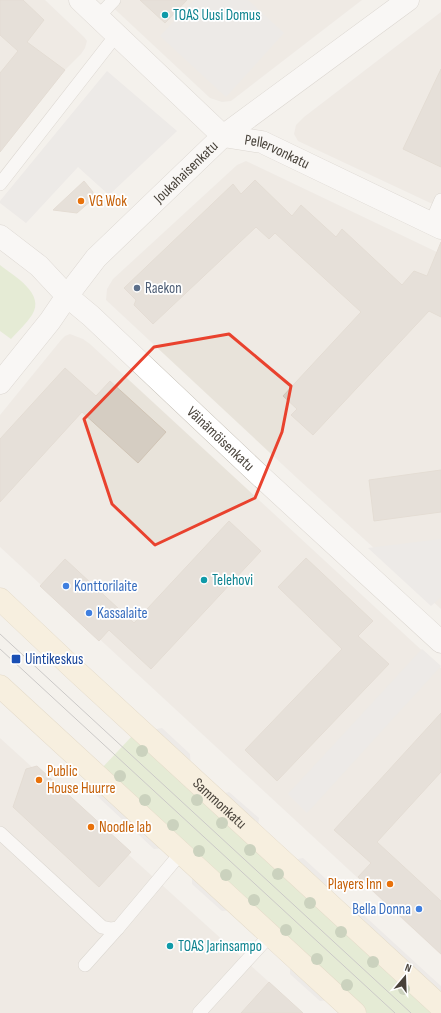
<svg xmlns="http://www.w3.org/2000/svg" width="441" height="1013" font-family="'Sofia Sans Condensed',sans-serif">
  <style>
    .residential { fill: #e8e3da }
    .green { fill: #d3e5b8 }
    .parking { fill: #e4e2df }
    .building { fill: #d5cdc2; stroke: #d0c4b5 }
    .lines { fill: none; stroke-linecap: round; stroke-linejoin: round }
    .lane-casing { stroke: #bfb9af; stroke-width: 14 }
    .street-casing { stroke: #bfb9af; stroke-width: 23 }
    .secondary-casing { stroke: #d0c19f; stroke-width: 23 }
    .lane { stroke: #fff; stroke-width: 13 }
    .street { stroke: #fff; stroke-width: 22 }
    .secondary { stroke: #fbeecf; stroke-width: 22 }
    .tram { stroke: #999; stroke-width: 1 }
    .tree { fill: #99ad85 }
    .marked { fill: none; stroke: #e9422e; stroke-width: 3; stroke-linejoin: round }
    .culture-dot { fill: #0f9aa8; stroke: #fff; stroke-width: 1.5 }
    .food-dot { fill: #e8710a; stroke: #fff; stroke-width: 1.5 }
    .service-dot { fill: #5c6f8a; stroke: #fff; stroke-width: 1.5 }
    .shop-dot { fill: #3f7fe0; stroke: #fff; stroke-width: 1.5 }
    .transit-dot { fill: #1a4fb4; stroke: #fff; stroke-width: 1.5 }
    .labels { text-anchor: middle; stroke-width: 3.5; stroke-linejoin: round; paint-order: stroke }
    .culture-label { font-size: 15px; fill: #0d838f; stroke: #fff; text-anchor: start }
    .street-label { font-size: 15px; fill: #48423a; stroke: #fff }
    .food-label { font-size: 15px; fill: #c56008; stroke: #fff; text-anchor: start }
    .service-label { font-size: 15px; fill: #4e5e75; stroke: #fff; text-anchor: start }
    .shop-label { font-size: 15px; fill: #366cbe; stroke: #fff; text-anchor: start }
    .transit-label { font-size: 15px; fill: #164399; stroke: #fff; text-anchor: start }
  </style>
  <rect width="100%" height="100%" fill="#f4f1ec"/>
  <g class="residential">
    <polygon points="0,0 45,0 84,37 87,41 85,48 81,54 65,70 0,152"/>
    <polygon points="105,0 362,0 235,98 231,101 222,102 210,98"/>
    <polygon points="441,12 441,208 298,141 294,134 296,125 304,117"/>
    <polygon points="246,161 441,254 441,609 298,479 106,300 107,289 113,279 237,165"/>
    <polygon points="70,334 83,339 90,344 441,668 441,955 0,547 0,415 61,340 65,336"/>
    <polygon points="0,738 269,982 303,1013 0,1013"/>
  </g>
  <g class="green">
    <path d="M0,265c14,11 46,29 32,50 -6,9 -14,16 -21,24l-11,-8z"/>
    <polygon points="133,735 435,1013 367,1013 101,769"/>
  </g>
  <g class="parking">
    <polygon points="194,0 248,0 284,33 226,97 160,36"/>
    <polygon points="107,71 177,131 109,195 78,167 26,223 0,203 0,201"/>
    <polygon points="441,539 441,597 431,606 368,548"/>
    <polygon points="422,649 441,666 307,813 288,794"/>
    <polygon points="162,728 190,754 191,767 151,730"/>
    <polygon points="94,782 164,848 154,849 95,794"/>
    <polygon points="229,792 259,818 258,827 221,794"/>
    <polygon points="303,858 327,880 327,890 293,860"/>
    <polygon points="192,873 233,910 222,911 192,884"/>
    <polygon points="348,909 357,909 431,977 441,986 441,996"/>
    <polygon points="290,963 331,1000 320,1001 290,974"/>
  </g>
  <g class="building">
    <polygon points="0,0 23,0 44,20 27,42 65,70 0,152 0,73 18,51 0,35"/>
    <polygon points="140,0 187,0 165,23"/>
    <polygon points="441,69 441,167 403,149"/>
    <polygon points="255,180 292,216 301,205 336,237 342,229 402,285 414,271 427,276 441,242 441,317 429,311 313,435 291,415 297,409 283,396 361,312 275,233 269,239 256,227 153,324 134,305 136,300 124,288 233,184 241,194"/>
    <polygon points="84,181 93,192 93,199 77,213 53,210"/>
    <polygon points="65,368 96,396 110,381 166,432 138,463 82,412 0,502 0,439"/>
    <polygon points="441,470 441,512 374,521 369,480"/>
    <polygon points="229,521 261,551 151,669 109,630 99,641 40,586 65,559 134,623"/>
    <polygon points="306,558 373,621 358,636 389,664 277,781 245,750 342,649 278,587"/>
    <polygon points="441,713 441,772 377,842 441,901 441,954 358,877 371,863 334,830"/>
    <polygon points="37,766 131,852 99,887 13,807 26,769"/>
    <polygon points="269,982 303,1013 241,1013"/>
  </g>
  <g class="lines">
    <defs>
      <g id="lane">
        <polyline points="98,17 114,0"/>
        <polyline points="0,184 117,34"/>
        <polyline points="431,223 441,200"/>
        <polyline points="0,833 102,927 111,929 118,928 180,854"/>
        <polyline points="85,965 118,928"/>
        <polyline points="199,1013 270,935"/>
      </g>
      <g id="street">
        <path id="s1" d="M80,0l143,136 39,6 179,86"/>
        <path id="s2" d="M0,236l39,30 28,30 24,20 165,156 185,170"/>
        <path id="s3" d="M0,383l50,-62 17,-25 29,-38 127,-122 185,-136"/>
      </g>
      <g id="secondary">
        <path id="s4" d="M0,599l74,70 367,338"/>
        <polyline points="0,686 355,1013"/>
      </g>
    </defs>
    <use href="#lane" class="lane-casing"/>
    <use href="#street" class="street-casing"/>
    <use href="#secondary" class="secondary-casing"/>
    <use href="#lane" class="lane"/>
    <use href="#street" class="street"/>
    <use href="#secondary" class="secondary"/>
    <g class="tram">
      <polyline points="0,634 411,1013"/>
      <polyline points="0,649 395,1013"/>
    </g>
  </g>
  <g class="tree">
    <circle cx="142" cy="751" r="6"/>
    <circle cx="120" cy="776" r="6"/>
    <circle cx="145" cy="800" r="6"/>
    <circle cx="197" cy="800" r="6"/>
    <circle cx="222" cy="823" r="6"/>
    <circle cx="173" cy="825" r="6"/>
    <circle cx="250" cy="850" r="6"/>
    <circle cx="199" cy="851" r="6"/>
    <circle cx="278" cy="874" r="6"/>
    <circle cx="226" cy="875" r="6"/>
    <circle cx="254" cy="900" r="6"/>
    <circle cx="310" cy="903" r="6"/>
    <circle cx="286" cy="930" r="6"/>
    <circle cx="341" cy="932" r="6"/>
    <circle cx="317" cy="959" r="6"/>
    <circle cx="373" cy="962" r="6"/>
    <circle cx="347" cy="985" r="6"/>
    <circle cx="404" cy="989" r="6"/>
  </g>
  <path d="M0 0H441V1013H0ZM229,334l62,52 -9,46 -27,66 -100,47 -43,-41 -28,-85 70,-72z" fill="#f4f1ec" fill-opacity=".55" fill-rule="evenodd"/>
  <path class="marked" d="M229,334l62,52 -9,46 -27,66 -100,47 -43,-41 -28,-85 70,-72z"/>
  <g class="culture-dot">
    <circle cx="165" cy="15" r="4"/>
    <circle cx="204" cy="580" r="4"/>
    <circle cx="170" cy="946" r="4"/>
  </g>
  <g class="food-dot">
    <circle cx="81" cy="201" r="4"/>
    <circle cx="39" cy="780" r="4"/>
    <circle cx="91" cy="827" r="4"/>
    <circle cx="390" cy="884" r="4"/>
  </g>
  <circle class="service-dot" cx="137" cy="288" r="4"/>
  <g class="shop-dot">
    <circle cx="66" cy="586" r="4"/>
    <circle cx="89" cy="613" r="4"/>
    <circle cx="419" cy="909" r="4"/>
  </g>
  <rect class="transit-dot" x="11" y="654" width="10" height="10" rx="2"/>
  <g class="labels">
    <g class="culture-label">
      <text x="173" y="20">TOAS Uusi Domus</text>
      <text x="212" y="585">Telehovi</text>
      <text x="178" y="951">TOAS Jarinsampo</text>
    </g>
    <g class="street-label">
      <text dy="5" stroke="none"><textPath href="#s1" startOffset="254">Pellervonkatu</textPath></text>
      <text dy="5" stroke="none"><textPath href="#s3" startOffset="282">Joukahaisenkatu</textPath></text>
      <text dy="5" stroke="none"><textPath href="#s2" startOffset="300">Väinämöisenkatu</textPath></text>
      <text dy="5" stroke="none"><textPath href="#s4" startOffset="300">Sammonkatu</textPath></text>
    </g>
    <g class="food-label">
      <text x="89" y="206">VG Wok</text>
      <text x="47" y="776">Public<tspan x="47" dy="17">House Huurre</tspan></text>
      <text x="99" y="832">Noodle lab</text>
      <text x="382" y="889" text-anchor="end">Players Inn</text>
    </g>
    <g class="service-label">
      <text x="145" y="293">Raekon</text>
    </g>
    <g class="shop-label">
      <text x="74" y="591">Konttorilaite</text>
      <text x="97" y="618">Kassalaite</text>
      <text x="411" y="914" text-anchor="end">Bella Donna</text>
    </g>
    <g class="transit-label">
      <text x="25" y="664">Uintikeskus</text>
    </g>
  </g>
  <g transform="translate(405 977) rotate(19)" stroke="#ffffff" stroke-width="3" paint-order="stroke">
  <path d="M0-3L7 15L0 10L-7 15Z" fill="#48423a"/>
  <text y="-6" font-size="11" font-weight="bold" text-anchor="middle" fill="#48423a">N</text>
  </g>
</svg>
